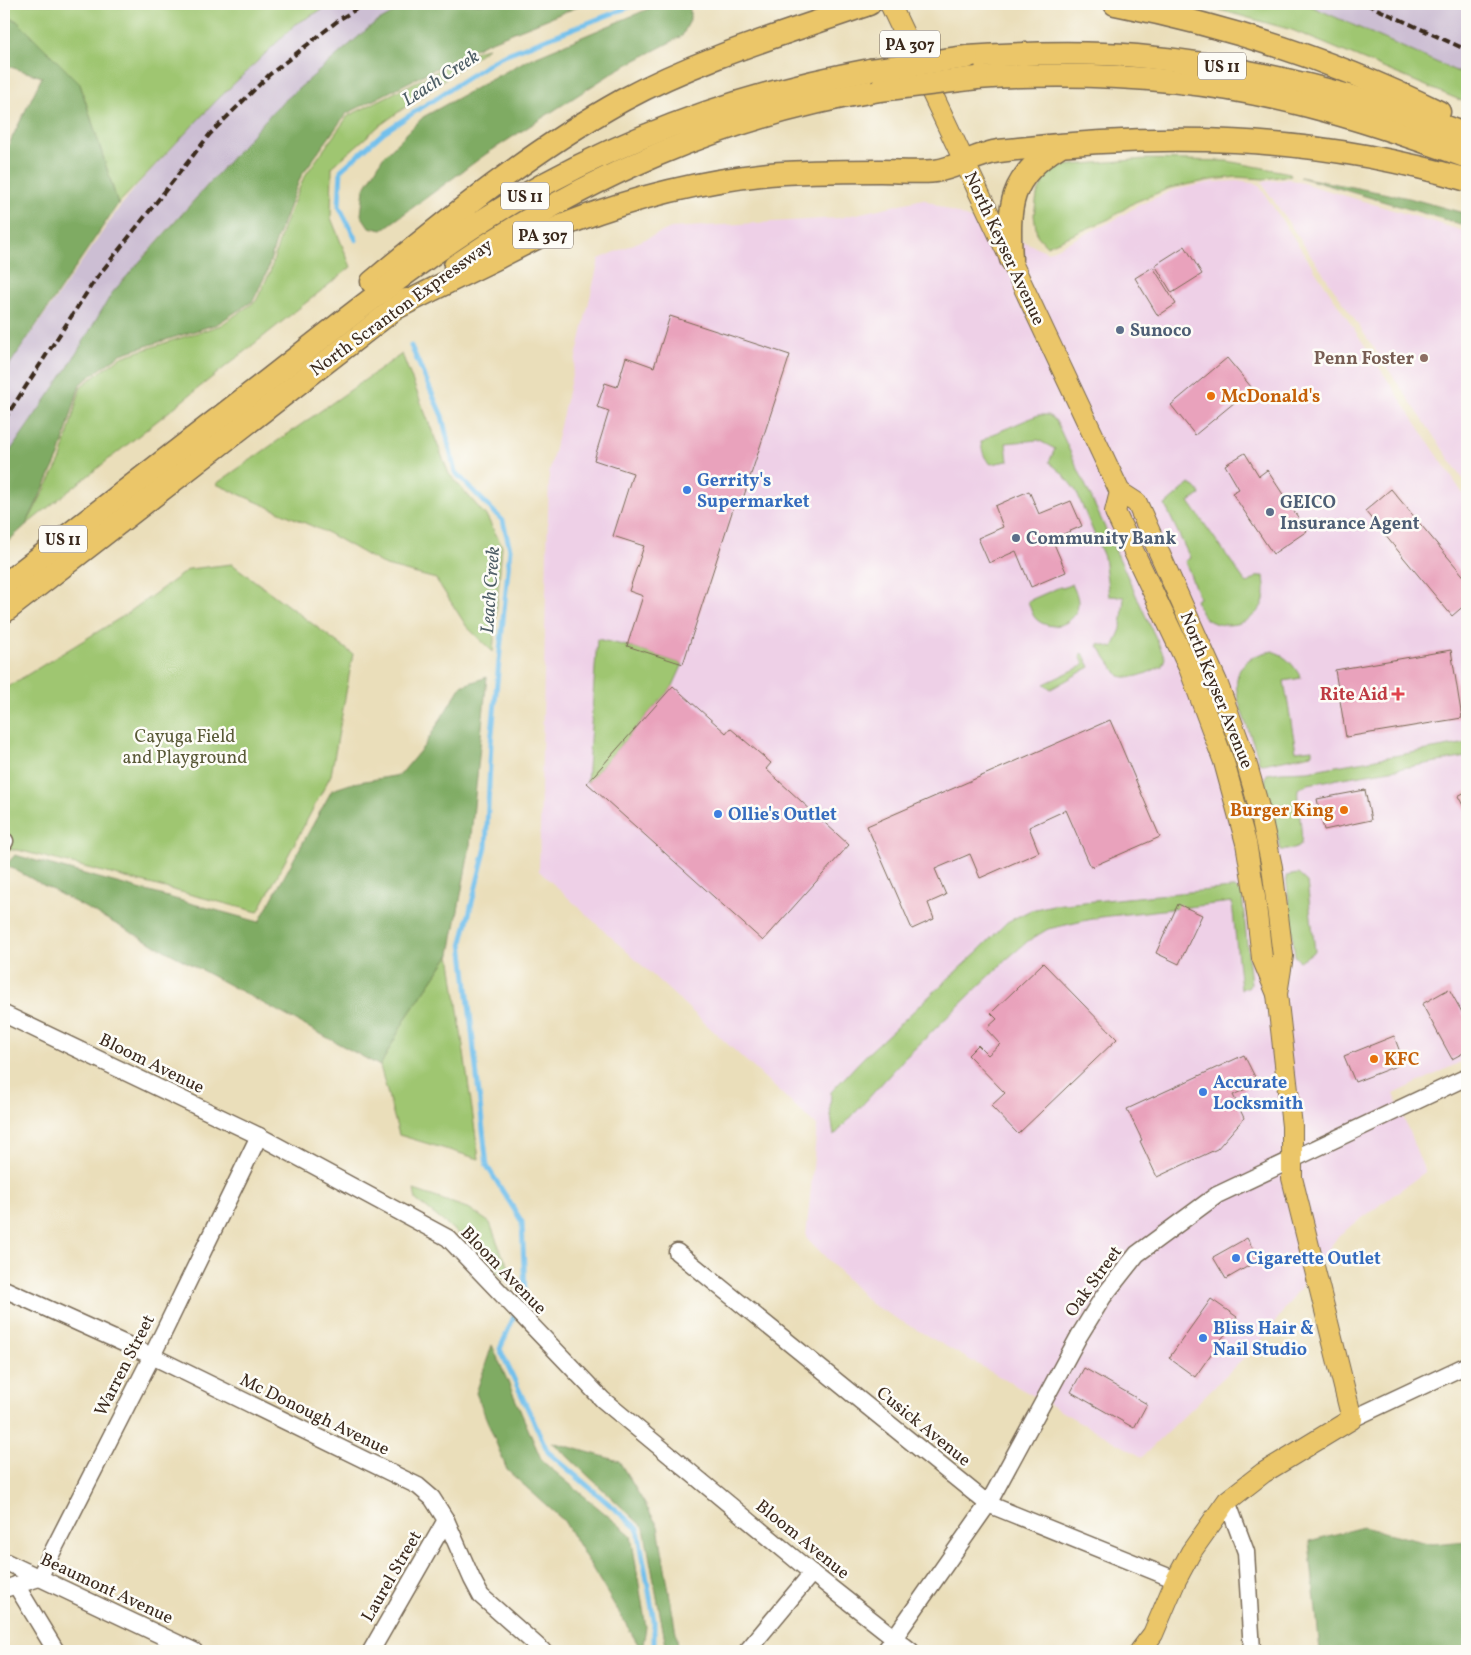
<svg xmlns="http://www.w3.org/2000/svg" width="1471" height="1655" font-family="Vollkorn,serif">
  <style>
    .built { fill: #eed0e7; fill-rule: evenodd }
    .industrial { fill: #ccbed3 }
    .green { fill: #9fc671; stroke: #6d7848 }
    .forest { fill: #7fab63; stroke: #5d6a40 }
    .lines { fill: none; stroke-linecap: round; stroke-linejoin: round }
    .stream { stroke: #72c0ec; stroke-width: 5 }
    .building { fill: #e9a2bc }
    .minor-casing { stroke: #786955; stroke-width: 19 }
    .major-casing { stroke: #786955; stroke-width: 22 }
    .highway-casing { stroke: #786955; stroke-width: 25 }
    .minor { stroke: #fff; stroke-width: 16 }
    .major { stroke: #ebc669; stroke-width: 20 }
    .highway { stroke: #ebc669; stroke-width: 22 }
    .rail { stroke: #3b2a1e; stroke-width: 4; stroke-dasharray: 8 4; stroke-linecap: butt }
    .highway-bridge-casing { stroke: #786955; stroke-width: 25; stroke-linecap: butt }
    .highway-bridge { stroke: #ebc669; stroke-width: 22 }
    .service-dot { fill: #5c6f8a; stroke: #fdfcf7; stroke-width: 2 }
    .education-dot { fill: #8d6e63; stroke: #fdfcf7; stroke-width: 2 }
    .food-dot { fill: #e8710a; stroke: #fdfcf7; stroke-width: 2 }
    .shop-dot { fill: #3f7fe0; stroke: #fdfcf7; stroke-width: 2 }
    .health-dot { fill: #e0444e; stroke: #fdfcf7; stroke-width: 2 }
    .labels { text-anchor: middle; stroke-width: 5; stroke-linejoin: round; paint-order: stroke }
    .shield { fill: #fdfcf7; stroke: #75695f; stroke-width: 1 }
    .shield-label { font-size: 16px; font-weight: bold; fill: #3b2a1e }
    .street-label { font-size: 18px; fill: #3b2a1e; stroke: #fdfcf7 }
    .service-label { font-size: 18px; font-weight: bold; fill: #4e5e75; stroke: #fdfcf7; text-anchor: start }
    .education-label { font-size: 18px; font-weight: bold; fill: #785e54; stroke: #fdfcf7; text-anchor: end }
    .food-label { font-size: 18px; font-weight: bold; fill: #c56008; stroke: #fdfcf7; text-anchor: start }
    .shop-label { font-size: 18px; font-weight: bold; fill: #366cbe; stroke: #fdfcf7; text-anchor: start }
    .health-label { font-size: 18px; font-weight: bold; fill: #be3a42; stroke: #fdfcf7; text-anchor: end }
    .park-label { font-size: 18px; fill: #595937; stroke: #fdfcf7 }
    .water-label { font-size: 19px; font-style: italic; fill: #4e5e66; stroke: #fdfcf7 }
  </style>
  <rect width="100%" height="100%" fill="#fdfcf7"/>
  <filter id="ink" filterUnits="userSpaceOnUse"><feTurbulence type="fractalNoise" baseFrequency=".02" numOctaves="2"/><feDisplacementMap in="SourceGraphic" scale="10" xChannelSelector="R" yChannelSelector="G"/><feConvolveMatrix kernelMatrix="1 2 1 2 8 2 1 2 1" color-interpolation-filters="sRGB"/></filter>
  <filter id="wash" filterUnits="userSpaceOnUse"><feTurbulence type="fractalNoise" baseFrequency=".0096" numOctaves="4" result="noise"/><feDisplacementMap in="SourceGraphic" scale="20" xChannelSelector="R" yChannelSelector="G"/><feGaussianBlur stdDeviation="1.12" result="paint"/><feColorMatrix in="noise" values="0 0 0 0 0 0 0 0 0 0 0 0 0 0 0 0 0 1.4 0 .05"/><feComposite in="paint" operator="in"/></filter>
  <g filter="url(#wash)">
    <rect width="100%" height="100%" fill="#eadeba"/>
    <g class="built">
      <polygon points="1289,179 1467,232 1467,485 1261,182"/>
      <path d="M1237,181l21,3 209,316v243l-159,28 -27,1 -14,2 -2,7 16,69 21,-12 -6,-39 2,-10 10,-5 159,-27v302l-73,35 31,78 -86,63 -76,104 -121,118 -271,-153 -65,-67 11,-111 -278,-255 10,-398 50,-214 72,-31 168,-10 84,-19 125,53 64,-31 27,-16 34,-15 39,-8zM1056,421l106,245 -64,-20 2,-2 13,4 8,-19 3,-32 -15,-1 -5,-39 -28,-66 -14,-18 -13,-11 6,-13 -17,-9 -32,3zM1200,494l-11,7 58,83 11,-8 -28,49 -13,-1 -13,-7 -8,-17 3,-2 -14,-37 5,-3 -25,-53zM1071,585l-1,36 -11,4h-13l16,-37zM1081,655l9,12 -45,17 40,-19zM1284,680l12,71 16,-2v6l-48,9 -5,-2 -3,-15 -19,-50 -1,-13zM1231,888l11,6 -1,95 -9,-87 -131,15 -53,12 -20,12 -21,18 -103,100 -69,76 -3,-7 -2,-19 1,-17 32,-34 115,-107 29,-29 24,-12 22,-5z"/>
    </g>
    <g class="industrial">
      <polygon points="332,4 409,4 372,25 275,109 159,239 112,293 67,369 4,460 4,373 119,208 141,181 216,101 296,24"/>
      <polygon points="1306,4 1467,4 1467,76 1451,69"/>
    </g>
    <g class="green">
      <polygon points="4,4 332,4 296,24 216,101 118,204 80,84 17,21 4,15"/>
      <polygon points="1198,4 1306,4 1467,76 1467,103 1292,30"/>
      <polygon points="488,48 379,126 332,167 331,218 351,267 26,525 61,459 81,386 121,357 221,325 256,301 270,272 283,228 304,177 348,116 479,50"/>
      <polygon points="1146,159 1227,161 1290,173 1291,175 1264,179 1237,177 1211,180 1170,188 1135,202 1109,219 1047,246 1037,235 1034,215 1037,195 1047,174 1059,166"/>
      <polygon points="402,354 449,474 487,517 502,546 493,652 467,627 436,579 386,566 328,533 216,484"/>
      <path d="M1038,415h10l8,6 109,237 -3,8c-15,7 -27,14 -43,10l-21,-30 1,-2 14,4 8,-19 3,-32 -15,-1 -5,-39 -28,-66 -14,-18 -13,-11 6,-13 -17,-9 -32,3 2,18 -17,3c-7,-5 -9,-13 -10,-22l10,-7z"/>
      <path d="M1189,484c5,2 10,5 11,11l-11,7 58,82 11,-8h6c1,9 2,19 -1,27 -9,21 -40,29 -58,15 -4,-4 -7,-12 -9,-18l3,-2 -14,-37 5,-3 -25,-53z"/>
      <polygon points="232,564 353,654 331,775 258,912 18,850 4,850 4,689 125,615 189,569"/>
      <path d="M1072,584c3,7 6,12 6,19 0,21 -27,30 -42,16 -4,-4 -6,-12 -8,-18l32,-14 3,1z"/>
      <polygon points="597,639 627,646 683,664 673,686 587,783"/>
      <path d="M1273,651c14,6 21,14 28,27l-17,3 12,70 16,-2v5l-49,10 -4,-2c-9,-41 -53,-100 14,-111z"/>
      <polygon points="1083,653 1090,667 1051,689 1044,684 1084,665 1080,655"/>
      <path d="M1467,743v14l-159,27 -10,5c-2,13 7,49 2,56 -4,5 -13,5 -19,5l-15,-63 -1,-6 2,-7 14,-2 27,-1z"/>
      <polygon points="1298,874 1307,882 1315,951 1300,961 1295,957 1286,876"/>
      <polygon points="1231,888 1235,888 1242,894 1251,984 1248,987 1241,989 1232,902 1101,917 1048,929 1028,941 1007,959 904,1059 834,1136 830,1109 831,1092 863,1058 978,951 1007,922 1031,910 1053,905"/>
      <polygon points="450,954 479,1159 399,1135 380,1066 406,1018"/>
      <polygon points="414,1190 470,1209 490,1223 501,1252 518,1283 516,1290 455,1231 416,1200"/>
    </g>
    <g class="forest">
      <polygon points="409,4 585,4 484,44 346,114 301,176 277,238 267,272 253,301 217,324 121,354 80,384 59,456 26,525 4,545 4,460 67,369 112,293 275,109 372,25"/>
      <polygon points="660,4 690,4 690,20 682,36 617,70 486,154 382,230 369,227 361,215 364,189 383,157 423,117 525,61"/>
      <polygon points="4,15 17,21 80,84 118,204 4,373 4,154 42,77 4,65"/>
      <polygon points="1300,177 1409,198 1467,214 1467,226"/>
      <polygon points="487,677 470,846 450,954 406,1018 380,1066 6,865 15,855 259,922 332,790 353,783 400,775 424,746 461,686"/>
      <polygon points="492,1345 542,1461 631,1535 646,1627 642,1651 564,1521 507,1470 476,1393"/>
      <polygon points="552,1442 619,1461 658,1526 679,1651 667,1651 644,1528"/>
      <polygon points="1363,1527 1432,1544 1467,1541 1467,1651 1320,1651 1309,1541"/>
    </g>
    <g class="lines">
      <g class="stream">
        <polyline points="356,240 339,206 341,170 384,132 499,57 637,4"/>
        <polyline points="411,346 442,416 455,472 503,521 510,549 491,743 486,847 462,942 487,1166 522,1222 525,1291 500,1349 548,1452 638,1529 654,1620 654,1651"/>
      </g>
    </g>
    <g id="blocks">
      <g class="building">
        <polygon points="1185,246 1202,274 1172,293 1155,265"/>
        <polygon points="1153,267 1176,304 1158,316 1135,278"/>
        <polygon points="670,316 790,355 740,508 734,506 683,664 627,646 643,596 629,591 644,546 613,536 633,473 594,460 609,411 597,407 605,383 617,387 626,357 654,367"/>
        <polygon points="1227,358 1252,388 1195,435 1171,405"/>
        <polygon points="1245,453 1259,476 1267,470 1307,531 1273,554 1232,493 1239,489 1225,465"/>
        <polygon points="1391,489 1467,580 1467,603 1452,616 1365,511"/>
        <polygon points="1029,491 1039,514 1071,501 1082,526 1052,539 1066,572 1031,587 1016,551 989,563 978,538 1003,527 995,506"/>
        <polygon points="1451,650 1462,718 1346,737 1335,670"/>
        <polygon points="673,686 726,733 730,728 771,763 766,769 849,845 763,941 587,783"/>
        <polygon points="1110,720 1160,837 1091,867 1066,810 1029,827 1039,852 980,878 970,854 935,869 946,895 928,903 934,919 912,929 867,826"/>
        <polygon points="1365,790 1371,820 1324,830 1317,799"/>
        <polygon points="1467,791 1467,813 1458,796"/>
        <polygon points="1178,904 1202,915 1179,964 1156,953"/>
        <polygon points="1043,963 1117,1039 1018,1134 991,1106 1005,1093 968,1055 978,1045 988,1055 1000,1044 986,1029 997,1019 991,1013"/>
        <polygon points="1449,989 1467,1021 1467,1051 1452,1059 1422,1004"/>
        <polygon points="1394,1036 1404,1063 1355,1082 1344,1056"/>
        <polygon points="1244,1055 1258,1083 1233,1095 1244,1118 1217,1149 1157,1177 1140,1141 1142,1140 1127,1109"/>
        <polygon points="1247,1238 1259,1260 1226,1279 1213,1257"/>
        <polygon points="1211,1299 1237,1317 1195,1377 1169,1358"/>
        <polygon points="1084,1368 1147,1404 1134,1428 1071,1392"/>
      </g>
    </g>
  </g>
  <g filter="url(#ink)">
    <use href="#blocks" fill-opacity="0" stroke="#786955" stroke-width="1"/>
    <g class="lines">
      <defs>
        <g id="minor">
          <polyline points="4,843 5,841"/>
          <polyline points="4,1014 259,1136 448,1238 603,1400 812,1573 911,1651"/>
          <polyline points="677,1252 988,1504 1176,1580"/>
          <polyline points="4,1289 152,1356 418,1486 432,1498 446,1520 472,1579 481,1596 543,1651"/>
          <polyline points="1352,1419 1467,1365"/>
          <polyline points="1227,1501 1246,1552 1252,1651"/>
          <polyline points="4,1561 194,1651"/>
          <polyline points="16,1585 56,1651"/>
          <polyline points="4,1589 39,1578 152,1356 259,1136"/>
          <polyline points="371,1651 446,1520"/>
          <polyline points="747,1651 812,1573"/>
          <polyline points="885,1651 988,1504 1079,1336 1103,1297 1137,1254 1217,1195 1467,1077"/>
        </g>
        <g id="major">
          <polyline points="890,4 1120,492 1137,503 1217,682 1244,755 1260,811 1272,867 1283,956 1277,994 1292,1126 1292,1178 1352,1419 1263,1473 1227,1501 1191,1552 1176,1580 1153,1634 1140,1651"/>
          <polyline points="1120,492 1115,512 1189,668 1224,762 1246,843 1255,897 1262,958 1277,994"/>
        </g>
        <g id="highway">
          <path d="M1115,4c113,22 221,57 324,108"/>
          <path d="M967,57c57,-4 114,-6 170,-1 115,10 223,39 330,79"/>
          <path d="M977,78c111,-7 223,-1 331,28 54,14 107,32 159,51"/>
          <path d="M1011,259c-3,-53 -2,-82 47,-112"/>
          <path d="M455,266c131,-89 268,-150 425,-176"/>
          <path d="M372,282c79,-66 161,-132 251,-182 77,-42 164,-67 246,-96"/>
          <path d="M394,309c35,-18 70,-35 105,-52 25,-13 49,-26 75,-36 62,-24 129,-40 195,-47 36,-3 74,-3 111,-3 18,0 37,2 55,0 22,-3 42,-17 64,-20 160,-19 312,-17 468,29"/>
          <path d="M4,585c86,-67 173,-134 259,-201 82,-64 163,-131 253,-184 110,-64 229,-107 354,-130"/>
          <polyline points="4,612 406,300"/>
        </g>
      </defs>
      <use href="#minor" class="minor-casing"/>
      <use href="#major" class="major-casing"/>
      <use href="#highway" class="highway-casing"/>
      <use href="#minor" class="minor"/>
      <use href="#major" class="major"/>
      <use href="#highway" class="highway"/>
      <g class="rail">
        <polyline points="1366,4 1467,50"/>
        <polyline points="4,420 95,280 210,134 269,75 340,19 365,4"/>
      </g>
      <defs>
        <g id="highway-bridge">
          <polyline points="870,70 967,57"/>
          <polyline points="880,90 977,78"/>
        </g>
      </defs>
      <use href="#highway-bridge" class="highway-bridge-casing"/>
      <use href="#highway-bridge" class="highway-bridge"/>
    </g>
  </g>
  <g class="service-dot">
    <circle cx="1120" cy="330" r="5"/>
    <circle cx="1270" cy="512" r="5"/>
    <circle cx="1016" cy="538" r="5"/>
  </g>
  <circle class="education-dot" cx="1424" cy="358" r="5"/>
  <g class="food-dot">
    <circle cx="1211" cy="396" r="5"/>
    <circle cx="1344" cy="810" r="5"/>
    <circle cx="1374" cy="1059" r="5"/>
  </g>
  <g class="shop-dot">
    <circle cx="687" cy="490" r="5"/>
    <circle cx="718" cy="814" r="5"/>
    <circle cx="1203" cy="1092" r="5"/>
    <circle cx="1236" cy="1258" r="5"/>
    <circle cx="1203" cy="1338" r="5"/>
  </g>
  <path class="health-dot" d="M1395.5 686.5h5v5h5v5h-5v5h-5v-5h-5v-5h5z"/>
  <g class="labels">
    <g class="shield">
      <rect x="880" y="30.5" width="60" height="27" rx="4"/>
      <rect x="1198" y="52.5" width="48" height="27" rx="4"/>
      <rect x="501" y="182.5" width="48" height="27" rx="4"/>
      <rect x="513" y="221.5" width="60" height="27" rx="4"/>
      <rect x="39" y="525.5" width="48" height="27" rx="4"/>
    </g>
    <g class="shield-label">
      <text x="910" y="50">PA 307</text>
      <text x="1222" y="72">US 11</text>
      <text x="525" y="202">US 11</text>
      <text x="543" y="241">PA 307</text>
      <text x="63" y="545">US 11</text>
    </g>
    <g class="street-label">
      <text transform="translate(1005 248) rotate(65)" y="6">North Keyser Avenue</text>
      <text transform="translate(401 307) rotate(-36)" y="6">North Scranton Expressway</text>
      <text transform="translate(1217 690) rotate(68)" y="6">North Keyser Avenue</text>
      <text transform="translate(152 1063) rotate(26)" y="6">Bloom Avenue</text>
      <text transform="translate(504 1270) rotate(46)" y="6">Bloom Avenue</text>
      <text transform="translate(1093 1281) rotate(-54)" y="6">Oak Street</text>
      <text transform="translate(124 1365) rotate(-63)" y="6">Warren Street</text>
      <text transform="translate(315 1414) rotate(26)" y="6">Mc Donough Avenue</text>
      <text transform="translate(924 1426) rotate(39)" y="6">Cusick Avenue</text>
      <text transform="translate(803 1539) rotate(39)" y="6">Bloom Avenue</text>
      <text transform="translate(391 1576) rotate(-60)" y="6">Laurel Street</text>
      <text transform="translate(107 1588) rotate(25)" y="6">Beaumont Avenue</text>
    </g>
    <g class="service-label">
      <text x="1130" y="336">Sunoco</text>
      <text x="1280" y="508">GEICO<tspan x="1280" dy="21">Insurance Agent</tspan></text>
      <text x="1026" y="544">Community Bank</text>
    </g>
    <g class="education-label">
      <text x="1414" y="364">Penn Foster</text>
    </g>
    <g class="food-label">
      <text x="1221" y="402">McDonald's</text>
      <text x="1334" y="816" text-anchor="end">Burger King</text>
      <text x="1384" y="1065">KFC</text>
    </g>
    <g class="shop-label">
      <text x="697" y="486">Gerrity's<tspan x="697" dy="21">Supermarket</tspan></text>
      <text x="728" y="820">Ollie's Outlet</text>
      <text x="1213" y="1088">Accurate<tspan x="1213" dy="21">Locksmith</tspan></text>
      <text x="1246" y="1264">Cigarette Outlet</text>
      <text x="1213" y="1334">Bliss Hair &amp;<tspan x="1213" dy="21">Nail Studio</tspan></text>
    </g>
    <g class="health-label">
      <text x="1388" y="700">Rite Aid</text>
    </g>
    <g class="park-label">
      <text x="185" y="742">Cayuga Field<tspan x="185" dy="21">and Playground</tspan></text>
    </g>
    <g class="water-label">
      <text transform="translate(440 77) rotate(-33)" y="7">Leach Creek</text>
      <text transform="translate(489 590) rotate(-86)" y="7">Leach Creek</text>
    </g>
  </g>
  <rect width="1471" height="1655" fill="none" stroke="#fdfcf7" stroke-width="20"/>
</svg>
